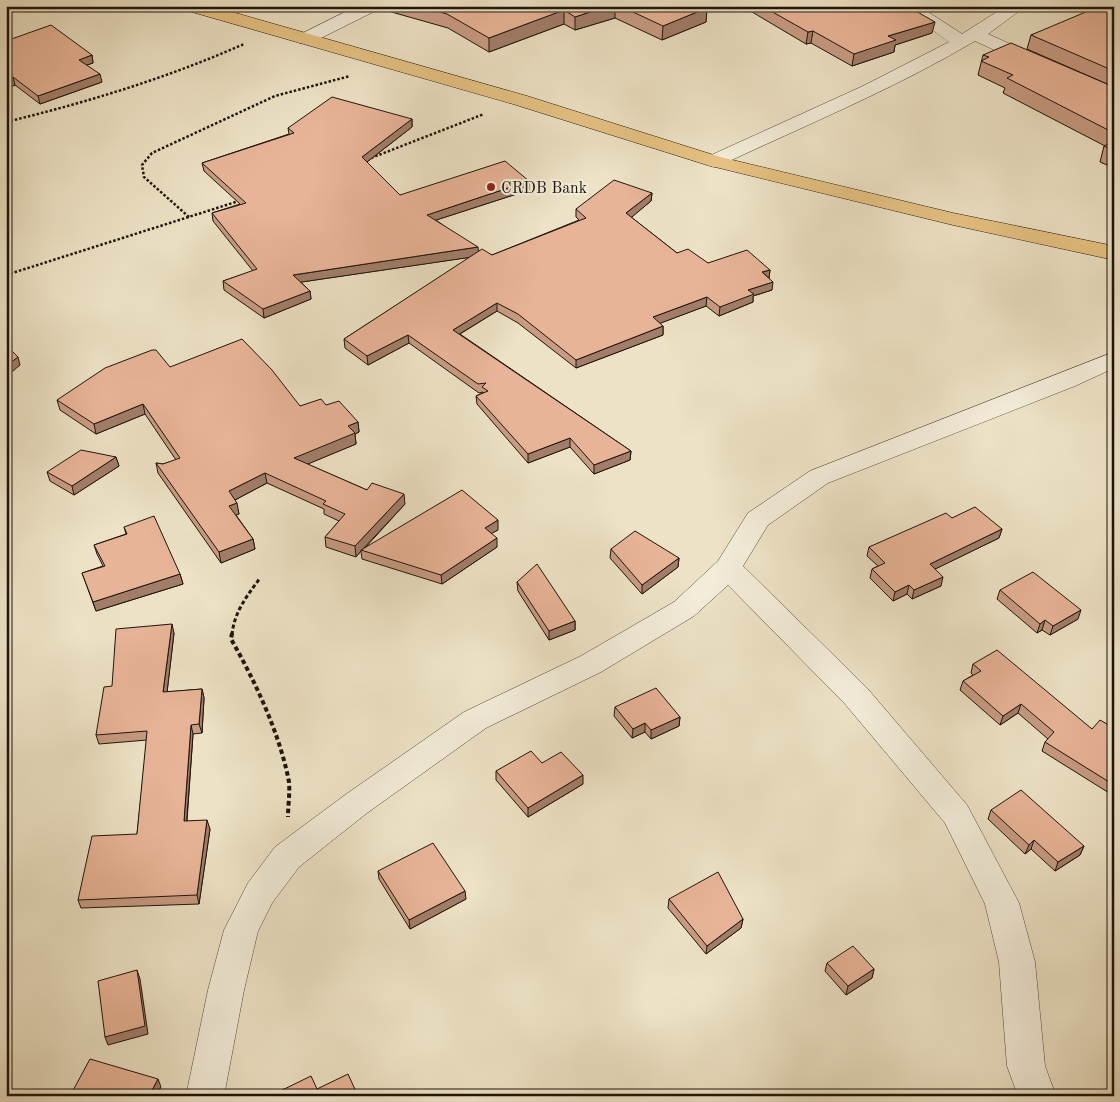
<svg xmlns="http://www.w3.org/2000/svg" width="1120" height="1102" font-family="'Old Standard TT',serif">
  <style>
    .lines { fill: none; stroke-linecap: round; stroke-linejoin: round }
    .minor-casing { stroke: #51483a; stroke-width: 1 }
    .trunk-casing { stroke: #1d140b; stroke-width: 1 }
    .path-far2 { stroke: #1d140b; stroke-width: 2.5; stroke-dasharray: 2.5 2; stroke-linecap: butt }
    .path-far1 { stroke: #1d140b; stroke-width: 3; stroke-dasharray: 4 2.5; stroke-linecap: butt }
    .path { stroke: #1d140b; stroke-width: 4; stroke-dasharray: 4.5 3; stroke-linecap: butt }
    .minor { fill: #f3ecd9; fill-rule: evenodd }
    .trunk { fill: #e6c182; fill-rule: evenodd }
    .wall { fill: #c89b82; stroke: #1d140b }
    .shaded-wall { fill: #a27e6a; stroke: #1d140b }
    .building { fill: #e8b497; stroke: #1d140b }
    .poi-dot { fill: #8f2418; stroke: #f3ecd9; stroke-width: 2 }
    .labels { text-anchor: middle; stroke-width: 4; stroke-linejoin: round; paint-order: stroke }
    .far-poi-label { font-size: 16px; fill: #1d140b; stroke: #f3ecd9; text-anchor: start }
  </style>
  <rect width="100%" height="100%" fill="#ede2c5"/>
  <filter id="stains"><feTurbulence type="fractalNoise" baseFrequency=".004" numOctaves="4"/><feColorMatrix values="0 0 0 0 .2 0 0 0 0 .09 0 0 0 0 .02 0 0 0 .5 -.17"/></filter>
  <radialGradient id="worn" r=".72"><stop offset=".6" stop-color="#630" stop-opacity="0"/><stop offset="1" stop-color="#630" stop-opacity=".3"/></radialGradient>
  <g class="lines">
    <defs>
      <g id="minor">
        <polygon points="357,6 379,6 377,10 311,43 299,43 296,39 299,35"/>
        <path d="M899,6h20l43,28 44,-28h20l-38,28 53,24 3,4 -3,4h-12l-54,-25c-81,48 -169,84 -254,124l-7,2 -7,-2 -3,-4 3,-4 156,-71 86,-44z"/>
        <polygon points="1114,352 1114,368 1075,386 828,483 768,525 743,566 867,688 967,805 1019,903 1035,962 1045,1066 1056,1096 1018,1096 1007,1066 999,962 985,904 945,823 845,704 728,585 694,616 601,672 486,728 367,813 299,867 272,903 258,931 244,990 224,1096 186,1096 208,990 224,930 248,883 275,847 345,795 464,712 581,656 674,602 718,561 748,513 810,471"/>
      </g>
      <polygon id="trunk" points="183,6 211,6 527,96 720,157 953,213 1114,246 1114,260 953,225 707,165 513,104 185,10"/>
    </defs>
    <use href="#minor" class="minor-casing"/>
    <use href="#trunk" class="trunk-casing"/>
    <g class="path-far2">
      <path d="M6,122c82,-20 161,-44 238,-78"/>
      <polyline points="371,158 484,114"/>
      <polyline points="189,217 144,177 142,165 152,153 275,96 350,76"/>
      <polyline points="6,275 239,201"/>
    </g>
    <path class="path-far1" d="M232,635c2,-23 15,-39 28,-57"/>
    <path class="path" d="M232,633l-1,6c24,42 49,95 58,143 1,11 -1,24 -1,35"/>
    <use href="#minor" class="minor"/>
    <use href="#trunk" class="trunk"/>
  </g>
  <g class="wall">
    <polygon points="388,6 704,6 707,8 706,22 662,40 615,18 575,30 564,24 489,52 448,28 388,11"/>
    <polygon points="742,6 907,6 932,33 895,45 894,52 852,66 811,43 806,44"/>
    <polygon points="1114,6 1114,87 1027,49 1031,35"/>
    <polygon points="6,41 92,55 93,63 87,65 102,82 40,104 15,85 10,87 6,84"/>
    <polygon points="983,55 1114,87 1114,168 1100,162 1104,146 1105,146 1003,93 1005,88 978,75"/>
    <polygon points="412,119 412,127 367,162 400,195 529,190 436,220 479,252 492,255 579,220 576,217 576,209 652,193 651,201 631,217 677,253 708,263 770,270 769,278 772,290 753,296 753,302 719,316 706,306 660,323 663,326 663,335 576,368 518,323 497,311 460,334 631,451 630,460 594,474 570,447 528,463 477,404 476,396 483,393 483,392 479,393 409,343 368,365 345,348 344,339 471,257 301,282 310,291 311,299 264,318 224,290 223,281 253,271 213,221 212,213 240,204 204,171 202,163 289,134 288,128"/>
    <polygon points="170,367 300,406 326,405 358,422 359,432 355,434 356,444 307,464 367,490 405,504 365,548 498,530 491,533 497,547 442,584 362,559 361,551 356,557 326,547 325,537 339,521 324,514 324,509 267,483 235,500 239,514 236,515 253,539 255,549 221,563 158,473 156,463 163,464 176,460 145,414 96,434 60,410 57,400"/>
    <polygon points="116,457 119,466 74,495 50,481 47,472"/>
    <polygon points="952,518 1002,529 999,538 935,569 941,586 912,599 907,594 893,601 870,578 872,569 878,566 867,556 869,547"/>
    <polygon points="124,527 180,574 183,584 96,611 82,573 103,566 97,554 94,545 126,534"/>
    <polygon points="611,549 679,558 678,567 642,594 610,558"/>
    <polygon points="517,582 575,621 575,630 549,640 518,591"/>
    <polygon points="1000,590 1078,619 1050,635 1042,630 1037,633 997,599"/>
    <polygon points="174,633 167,692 202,689 204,698 202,733 193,734 187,821 210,829 199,904 81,908 78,900 137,834 147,740 99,744 96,735 112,686"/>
    <polygon points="973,664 1092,729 1114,728 1114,796 1042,751 1045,742 1048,739 1018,713 1000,725 960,690 963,681 973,675 971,673"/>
    <polygon points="615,707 680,717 679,726 651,739 645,732 632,738 614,716"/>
    <polygon points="542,763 583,784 528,817 496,780 496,771"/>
    <polygon points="991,810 1084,846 1080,855 1055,871 1031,849 1025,854 988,819"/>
    <polygon points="378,871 466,899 410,929 379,879"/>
    <polygon points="669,899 743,919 741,928 706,954 668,908"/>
    <polygon points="827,963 874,969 872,978 846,995 825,971"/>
  </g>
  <g class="shaded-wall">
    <polygon points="608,6 615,6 615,18 575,30 575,17"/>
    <polygon points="707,8 706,22 662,40 663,26"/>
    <polygon points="564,10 564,24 489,52 489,38"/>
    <polygon points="935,22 932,33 895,45 894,52 852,66 854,54 888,36"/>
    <polygon points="813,31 811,43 806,44 808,32"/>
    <polygon points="92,55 93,63 81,67 79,60"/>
    <polygon points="100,74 102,82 40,104 38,96"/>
    <polygon points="13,77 15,85 10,87 8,79"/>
    <polygon points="412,119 412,127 363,165 362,157"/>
    <polygon points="529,181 529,190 427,223 427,215"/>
    <polygon points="652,193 651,201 626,222 626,213"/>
    <polygon points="478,247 479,256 295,283 293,275"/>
    <polygon points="770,270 769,278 762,272"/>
    <polygon points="773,282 772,290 753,296 753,302 719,316 720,307 748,290"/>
    <polygon points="310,291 311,299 264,318 263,309"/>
    <polygon points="707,297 706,306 653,326 653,317"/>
    <polygon points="497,303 497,311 453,338 453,330"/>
    <polygon points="663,326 663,335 576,368 576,360"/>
    <polygon points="408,335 409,343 368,365 367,356"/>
    <polygon points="18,357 20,365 6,377 6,366"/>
    <polygon points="143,404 145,414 96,434 94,424"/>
    <polygon points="358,422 359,432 355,434 356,444 296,469 294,458 348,426"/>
    <polygon points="570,438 570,447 528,463 528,454"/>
    <polygon points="631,451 630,460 594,474 594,465"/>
    <polygon points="116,457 119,466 74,495 72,486"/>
    <polygon points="265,473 267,483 231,502 229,491"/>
    <polygon points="404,494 405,504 362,550 361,550 361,551 356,557 355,546"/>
    <polygon points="237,503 239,514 231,517 229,506"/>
    <polygon points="498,520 498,530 485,537 485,528"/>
    <polygon points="1002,529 999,538 927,573 930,564"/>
    <polygon points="497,538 497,547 442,584 441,575"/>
    <polygon points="253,539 255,549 221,563 219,552"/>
    <polygon points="679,558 678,567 642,594 642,585"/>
    <polygon points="180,574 183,584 96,611 93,602"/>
    <polygon points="943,577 941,586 912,599 914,590"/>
    <polygon points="909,585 907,594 893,601 895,592"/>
    <polygon points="1081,610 1078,619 1050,635 1053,626"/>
    <polygon points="1045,620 1042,630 1037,633 1040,624"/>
    <polygon points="575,621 575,630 549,640 549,631"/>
    <polygon points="172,624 174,633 166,701 163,692"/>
    <polygon points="202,689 204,698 202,733 199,724"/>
    <polygon points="1021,704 1018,713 1000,725 1003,716"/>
    <polygon points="680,717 679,726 651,739 651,730"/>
    <polygon points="645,723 645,732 632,738 633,729"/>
    <polygon points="191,725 193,734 186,830 184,821"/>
    <polygon points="583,775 583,784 528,817 528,808"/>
    <polygon points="207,820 210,829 199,904 197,895"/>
    <polygon points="1034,840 1031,849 1025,854 1029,845"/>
    <polygon points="1084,846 1080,855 1055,871 1058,862"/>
    <polygon points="465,891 466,899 410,929 409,920"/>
    <polygon points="743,919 741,928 706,954 707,946"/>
    <polygon points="874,969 872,978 846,995 848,986"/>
    <polygon points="137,970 140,979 148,1034 108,1045 105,1037"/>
    <polygon points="158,1079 161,1087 156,1096 149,1096"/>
  </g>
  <g class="building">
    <polygon points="419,6 608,6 575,17 564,10 489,38 447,14"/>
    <polygon points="620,6 704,6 707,8 663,26"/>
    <polygon points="762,6 907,6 935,22 888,36 896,40 854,54 813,31 808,32"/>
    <polygon points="1100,6 1114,6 1114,71 1031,35"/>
    <polygon points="51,25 92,55 79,60 100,74 38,96 13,77 8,79 6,78 6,41"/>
    <polygon points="1011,43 1114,87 1114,133 1007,78 1013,75 981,61 989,57 983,55"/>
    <polygon points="332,97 412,119 362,157 400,195 505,161 529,181 427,215 478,247 293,275 310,291 263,309 223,281 257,269 212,213 246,203 202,163 294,133 288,128"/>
    <polygon points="1114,141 1114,151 1104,146"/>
    <polygon points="614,180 652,193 626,213 677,253 688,249 708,263 747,250 770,270 762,272 773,282 748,290 754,294 720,307 707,297 653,317 663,326 576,360 518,314 497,303 453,330 631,451 594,465 570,438 528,454 476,396 488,391 482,387 486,383 478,384 408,335 367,356 344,339 482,249 492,255 586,218 576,209"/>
    <polygon points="242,339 272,370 300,406 321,399 326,405 339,401 358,422 348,426 355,433 294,458 367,490 372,483 404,494 355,546 325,537 345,514 323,504 326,501 265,473 229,491 237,503 229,506 253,539 219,552 156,463 163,464 180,458 143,404 94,424 57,400 105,368 152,350 156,350 170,367"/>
    <polygon points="6,345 18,357 6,366"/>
    <polygon points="81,450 116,457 72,486 47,472"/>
    <polygon points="462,490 498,520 485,528 497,538 441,575 361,550"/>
    <polygon points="975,507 1002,529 930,564 943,577 914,590 909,585 895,592 872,569 885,563 869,547 946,513 952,518"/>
    <polygon points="154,516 180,574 93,602 82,573 105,566 94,545 127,534 124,527"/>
    <polygon points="635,531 679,558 642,585 611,549"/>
    <polygon points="537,564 575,621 549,631 517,582"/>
    <polygon points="1033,572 1081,610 1053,626 1045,620 1040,624 1000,590"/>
    <polygon points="172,624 163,692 202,689 199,724 191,725 184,821 207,820 197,895 78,900 92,836 137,834 147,731 96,735 104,687 112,686 116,629"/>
    <polygon points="997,650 1092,729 1100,720 1114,728 1114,785 1045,742 1054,732 1021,704 1003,716 963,681 981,671 973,664"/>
    <polygon points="656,688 680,717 651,730 645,723 633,729 615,707"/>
    <polygon points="531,751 542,763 561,752 583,775 528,808 496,771"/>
    <polygon points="1021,790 1084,846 1058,862 1034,840 1029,845 991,810"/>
    <polygon points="433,843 465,891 409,920 378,871"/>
    <polygon points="718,872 743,919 707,946 669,899"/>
    <polygon points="853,946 874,969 848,986 827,963"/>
    <polygon points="137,970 145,1026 105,1037 98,981"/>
    <polygon points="90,1059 158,1079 149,1096 70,1096"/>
    <polygon points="348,1074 358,1096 272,1095 311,1076 317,1089"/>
  </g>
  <circle class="poi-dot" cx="491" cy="187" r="5"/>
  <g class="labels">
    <g class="far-poi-label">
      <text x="501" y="193">CRDB Bank</text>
    </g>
  </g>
  <rect width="1120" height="1102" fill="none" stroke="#ede2c5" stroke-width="25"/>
  <rect x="8" y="8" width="1105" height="1087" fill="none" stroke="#1d140b" stroke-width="2.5"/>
  <rect x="12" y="12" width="1095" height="1077" fill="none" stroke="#1d140b"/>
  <rect width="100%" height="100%" filter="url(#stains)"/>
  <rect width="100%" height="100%" fill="url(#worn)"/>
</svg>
